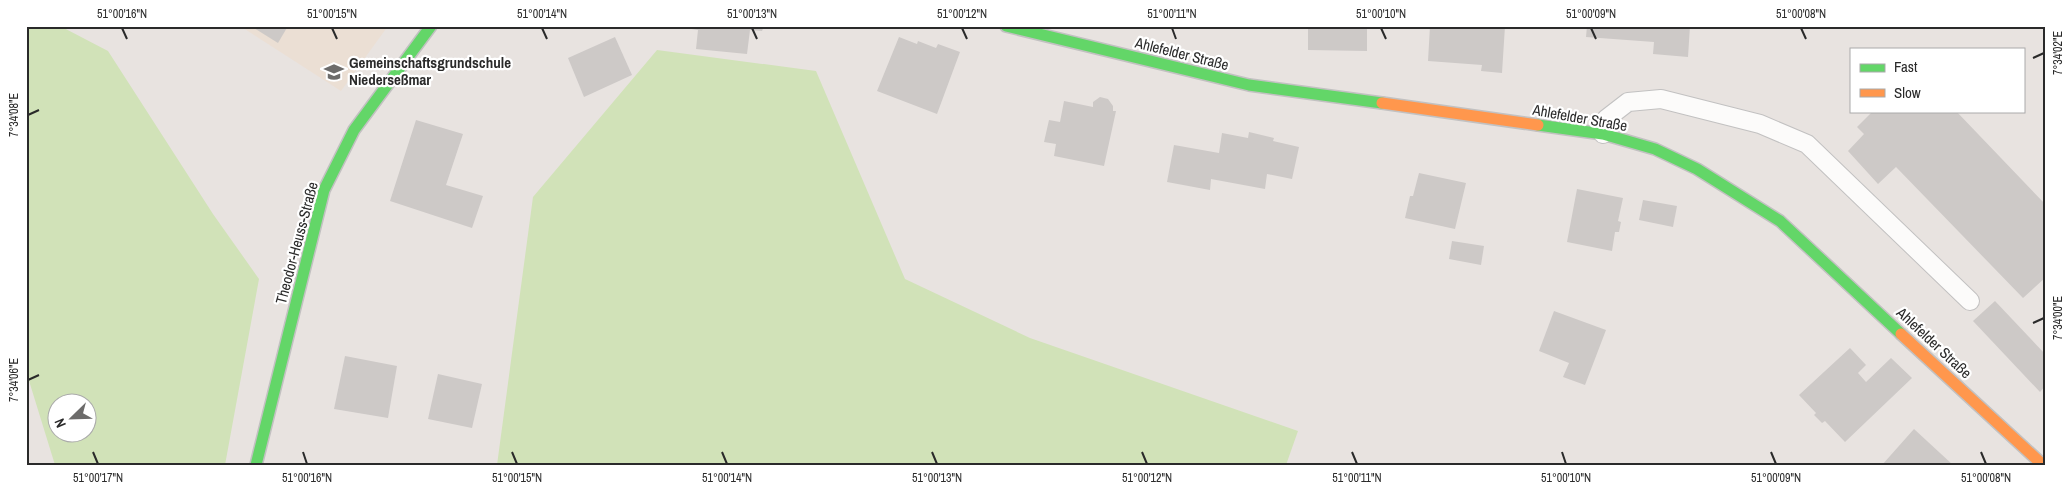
<svg xmlns="http://www.w3.org/2000/svg" width="2072" height="491" font-family="'Archivo Narrow',sans-serif">
  <style>
    .education { fill: #ebdfd4 }
    .green { fill: #d1e2b8; fill-rule: evenodd }
    .building { fill: #cdc9c7 }
    .lines { fill: none; stroke-linecap: round; stroke-linejoin: round }
    .lane-casing { stroke: #c2c1c1; stroke-width: 20 }
    .fast-casing { stroke: #c2c1c1; stroke-width: 14 }
    .slow-casing { stroke: #c2c1c1; stroke-width: 14 }
    .lane { stroke: #fcfbfa; stroke-width: 18 }
    .fast { stroke: #63d668; stroke-width: 11 }
    .slow { stroke: #ff974d; stroke-width: 11 }
    .ticks { fill: none; stroke: #2a2a2a; stroke-width: 2 }
    .labels { text-anchor: middle; stroke-width: 4.5; stroke-linejoin: round; paint-order: stroke }
    .street-label { font-size: 15px; fill: #2a2a2a; stroke: #fff }
    .poi-label { font-size: 15px; font-weight: bold; fill: #2a2a2a; stroke: #fff; text-anchor: start }
    .neatline { fill: none; stroke: #2a2a2a; stroke-width: 2 }
    .ticks-label { font-size: 12px; text-anchor: middle; fill: #2a2a2a }
  </style>
  <rect width="100%" height="100%" fill="#e8e3e0"/>
  <polygon class="education" points="240,26 388,26 341,91"/>
  <g class="green">
    <path d="M26,26h34l48,25 105,163 46,65 -34,186h-170l-29,-94zM58,404h30v30h-30z"/>
    <polygon points="657,50 816,71 905,279 1030,338 1298,431 1286,465 497,465 533,197"/>
  </g>
  <g class="building">
    <polygon points="251,26 288,26 278,43"/>
    <polygon points="672,26 764,26 762,31 750,30 747,54 696,49 698,30"/>
    <polygon points="1308,26 1367,26 1367,51 1308,50"/>
    <polygon points="1430,26 1505,26 1502,73 1481,71 1482,65 1428,61"/>
    <polygon points="1587,26 1690,26 1688,57 1653,54 1654,42 1586,37"/>
    <polygon points="615,37 632,75 584,97 568,58"/>
    <polygon points="899,37 917,44 918,41 936,48 938,44 960,52 937,114 877,91"/>
    <polygon points="1100,97 1108,99 1113,106 1113,111 1116,111 1104,166 1054,156 1056,144 1044,142 1049,120 1060,122 1064,101 1093,107 1093,102"/>
    <polygon points="1873,111 1956,111 2046,205 2046,277 2023,298 1896,167 1878,184 1848,151 1864,134 1857,127"/>
    <polygon points="416,120 463,134 446,185 483,196 472,228 390,201"/>
    <polygon points="1249,132 1274,138 1273,141 1299,147 1292,179 1267,174 1265,189 1211,179 1210,190 1167,182 1174,145 1219,153 1222,133 1248,138"/>
    <polygon points="1419,173 1466,183 1455,229 1405,218 1410,196 1413,196"/>
    <polygon points="1577,189 1623,198 1618,221 1621,222 1619,232 1615,232 1612,251 1567,242"/>
    <polygon points="1643,200 1677,206 1673,227 1639,220"/>
    <polygon points="1452,241 1484,246 1481,265 1449,259"/>
    <polygon points="1995,301 2046,355 2046,385 2040,392 1973,321"/>
    <polygon points="1554,311 1606,330 1585,385 1563,377 1569,363 1539,351"/>
    <polygon points="1850,348 1866,365 1858,373 1866,382 1891,358 1912,378 1845,442 1825,421 1822,423 1814,415 1816,413 1799,395"/>
    <polygon points="345,356 397,366 388,418 334,409"/>
    <polygon points="438,374 482,384 472,428 428,419"/>
    <polygon points="1914,429 1953,465 1882,465"/>
  </g>
  <g class="lines">
    <defs>
      <polyline id="lane" points="1603,134 1606,119 1628,102 1661,99 1760,124 1807,144 1970,301"/>
      <g id="fast">
        <polyline points="1006,26 1249,85 1382,103"/>
        <polyline points="1538,125 1603,134 1655,149 1697,169 1780,221 1901,334"/>
        <polyline points="256,465 324,190 354,130 431,26"/>
      </g>
      <g id="slow">
        <polyline points="1382,103 1538,125"/>
        <polyline points="1901,334 2043,465"/>
      </g>
    </defs>
    <use href="#lane" class="lane-casing"/>
    <use href="#fast" class="fast-casing"/>
    <use href="#slow" class="slow-casing"/>
    <use href="#lane" class="lane"/>
    <use href="#fast" class="fast"/>
    <use href="#slow" class="slow"/>
  </g>
  <path class="ticks" d="M122,28l5,11M332,28l5,11M542,28l5,11M752,28l5,11M962,28l5,11M1172,28l4,11M1381,28l5,11M1591,28l5,11M1801,28l5,11M2033,58l11,-5M28,115l11,-5M2033,323l11,-5M28,380l11,-5M93,452l5,12M303,452l4,12M512,452l5,12M722,452l5,12M932,452l5,12M1142,452l5,12M1352,452l5,12M1562,452l4,12M1771,452l5,12M1981,452l5,12"/>
  <defs>
    <symbol id="school-bare" viewBox="-9 -9 18 18"><path d="M0-5L7-2L0 1L-7-2ZM-4 1L0 2.5L4 1V4Q0 6-4 4Z" fill="#6c6b6a" stroke="#fff" stroke-width="2.5" paint-order="stroke"/></symbol>
  </defs>
  <g fill-rule="evenodd">
    <use href="#school-bare" x="320" y="58" width="28" height="28"/>
  </g>
  <g class="labels">
    <g class="street-label">
      <text transform="translate(1182 54) rotate(14)" y="5">Ahlefelder Straße</text>
      <text transform="translate(1580 118) rotate(10)" y="5">Ahlefelder Straße</text>
      <text transform="translate(297 243) rotate(-75)" y="5">Theodor-Heuss-Straße</text>
      <text transform="translate(1934 343) rotate(43)" y="5">Ahlefelder Straße</text>
    </g>
    <g class="poi-label">
      <text x="349" y="68">Gemeinschaftsgrundschule<tspan x="349" dy="17">Niederseßmar</tspan></text>
    </g>
  </g>
  <rect width="2072" height="491" fill="none" stroke="#ffffff" stroke-width="55"/>
  <rect x="1850" y="48" width="175" height="65" fill="#ffffff" stroke="#aaaaaa"/>
  <rect x="1860" y="64" width="25" height="8" fill="#63d668" stroke="#aaaaaa"/>
  <text x="1894" y="72" font-size="15" fill="#2a2a2a">Fast</text>
  <rect x="1860" y="89" width="25" height="8" fill="#ff974d" stroke="#aaaaaa"/>
  <text x="1894" y="98" font-size="15" fill="#2a2a2a">Slow</text>
  <g transform="translate(72 418) rotate(247)"><circle r="24" fill="#ffffff" stroke="#aaaaaa"/>
  <path d="M0-4L9 19L0 12L-9 19Z" fill="#6c6b6a"/>
  <text y="-8" font-size="14" font-weight="bold" text-anchor="middle" fill="#2a2a2a">N</text>
  </g>
  <rect x="28" y="28" width="2016" height="436" class="neatline"/>
  <g class="ticks-label">
    <text x="122" y="18">51°00'16"N</text>
    <text x="332" y="18">51°00'15"N</text>
    <text x="542" y="18">51°00'14"N</text>
    <text x="752" y="18">51°00'13"N</text>
    <text x="962" y="18">51°00'12"N</text>
    <text x="1172" y="18">51°00'11"N</text>
    <text x="1381" y="18">51°00'10"N</text>
    <text x="1591" y="18">51°00'09"N</text>
    <text x="1801" y="18">51°00'08"N</text>
    <text transform="translate(2058 53) rotate(-90)" y="4">7°34'02"E</text>
    <text transform="translate(14 115) rotate(-90)" y="4">7°34'08"E</text>
    <text transform="translate(2058 318) rotate(-90)" y="4">7°34'00"E</text>
    <text transform="translate(14 380) rotate(-90)" y="4">7°34'06"E</text>
    <text x="98" y="482">51°00'17"N</text>
    <text x="307" y="482">51°00'16"N</text>
    <text x="517" y="482">51°00'15"N</text>
    <text x="727" y="482">51°00'14"N</text>
    <text x="937" y="482">51°00'13"N</text>
    <text x="1147" y="482">51°00'12"N</text>
    <text x="1357" y="482">51°00'11"N</text>
    <text x="1566" y="482">51°00'10"N</text>
    <text x="1776" y="482">51°00'09"N</text>
    <text x="1986" y="482">51°00'08"N</text>
  </g>
</svg>
